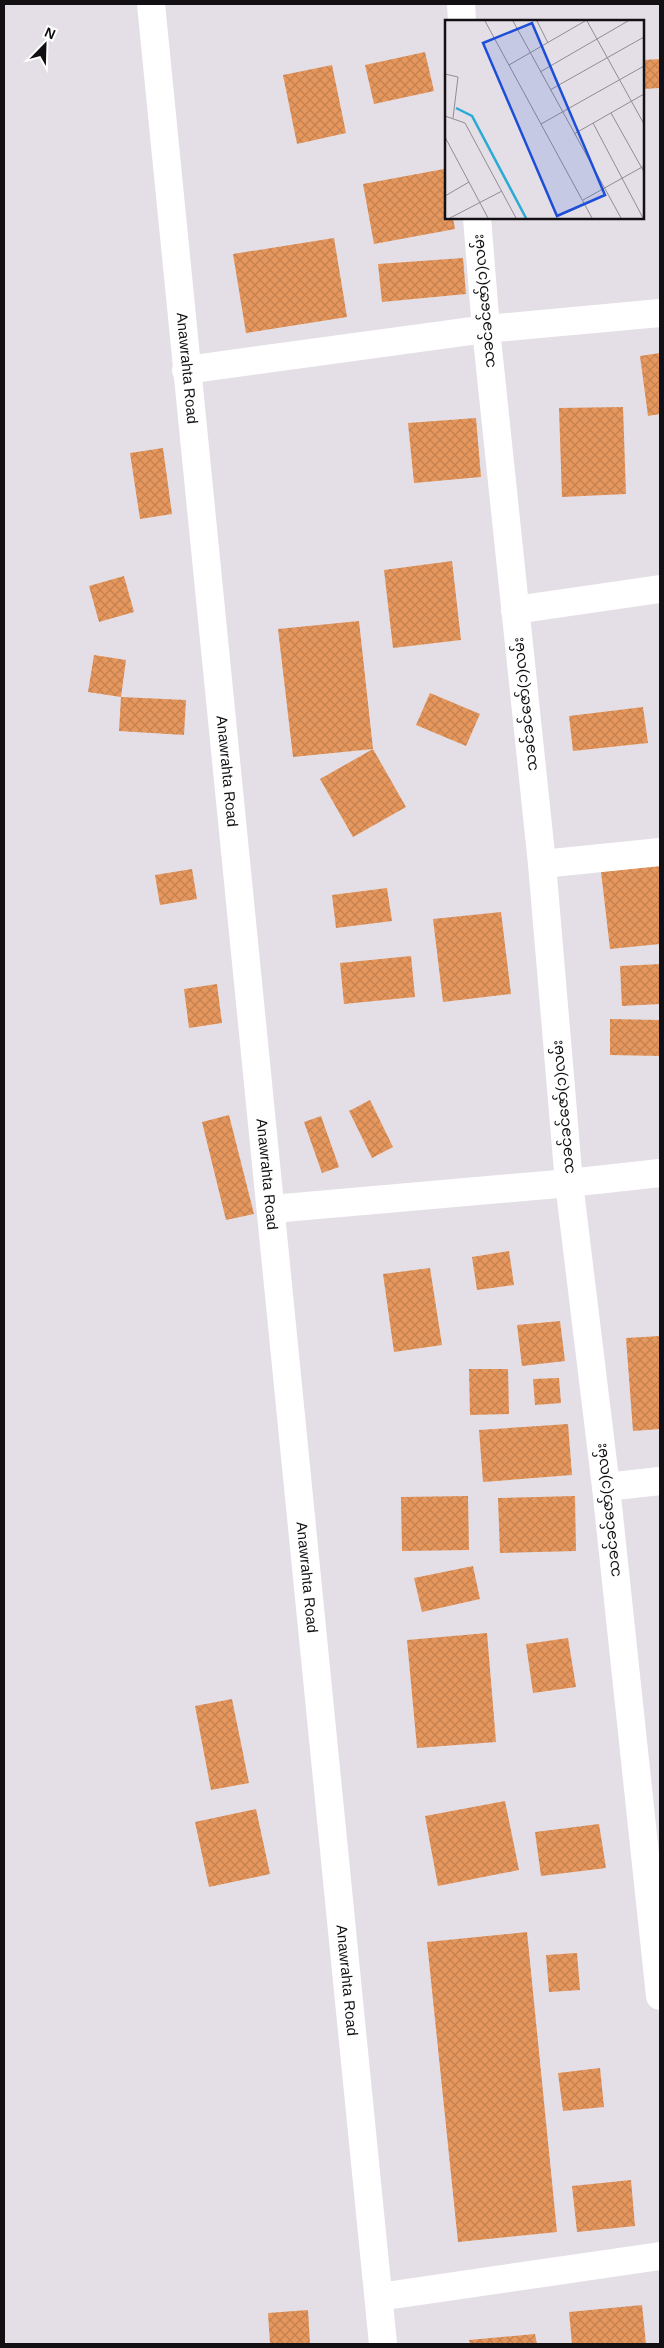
<svg xmlns="http://www.w3.org/2000/svg" width="664" height="2348" font-family="Arial,'Noto Sans Myanmar',sans-serif">
  <style>
    .building { fill: url(#building-cross-hatch) }
    .lines { fill: none; stroke-linecap: round; stroke-linejoin: round }
    .minor { stroke: #fff; stroke-width: 28 }
    .labels { text-anchor: middle; stroke-width: 4.5; stroke-linejoin: round; paint-order: stroke }
    .street-label { font-size: 15px; fill: #121013; stroke: #fff }
    .inset-river { fill: none; stroke: #2babd4; stroke-width: 2.5 }
    .inset-road { fill: none; stroke: #908c92; stroke-width: 1 }
    .view { fill: #1d4ed8; fill-opacity: 0.15; stroke: #1d4ed8; stroke-width: 2.5 }
    .inset-edge { fill: none; stroke: #121013; stroke-width: 2.5 }
  </style>
  <defs>
    <pattern id="building-cross-hatch" width="8" height="8" patternUnits="userSpaceOnUse" patternTransform="scale(1.25)"><rect width="8" height="8" fill="#e6975d"/><path d="M0 0l8 8M0 8l8-8" fill="none" stroke="#c48150"/></pattern>
  </defs>
  <rect width="100%" height="100%" fill="#e4dfe6"/>
  <g class="building">
    <polygon points="425,52 434,91 374,104 365,65"/>
    <polygon points="660,59 660,88 643,89 643,60"/>
    <polygon points="332,65 346,133 297,144 283,75"/>
    <polygon points="444,169 447,185 447,218 453,218 455,229 374,244 363,184"/>
    <polygon points="334,238 347,317 246,333 233,254"/>
    <polygon points="463,258 466,294 382,302 378,264"/>
    <polygon points="660,353 660,414 648,416 640,356"/>
    <polygon points="623,407 626,494 562,497 559,408"/>
    <polygon points="476,418 481,477 414,483 408,423"/>
    <polygon points="163,448 172,514 140,519 130,453"/>
    <polygon points="452,561 461,640 393,648 384,570"/>
    <polygon points="124,576 134,612 99,622 89,586"/>
    <polygon points="359,621 373,749 406,807 353,837 320,779 373,749 293,757 278,629"/>
    <polygon points="94,655 126,660 121,697 186,700 184,735 119,731 121,697 88,692"/>
    <polygon points="430,693 480,714 466,746 416,725"/>
    <polygon points="643,707 648,743 573,751 569,716"/>
    <polygon points="660,857 660,944 610,949 600,863"/>
    <polygon points="192,869 197,899 160,905 155,875"/>
    <polygon points="387,888 392,921 336,928 332,895"/>
    <polygon points="501,912 511,994 443,1002 433,919"/>
    <polygon points="411,956 415,997 344,1004 340,963"/>
    <polygon points="660,964 660,1004 622,1006 620,966"/>
    <polygon points="217,984 222,1023 189,1028 184,989"/>
    <polygon points="610,1019 660,1020 660,1056 610,1055"/>
    <polygon points="370,1100 393,1147 372,1158 349,1111"/>
    <polygon points="229,1115 254,1214 226,1220 202,1122"/>
    <polygon points="321,1116 339,1167 322,1173 304,1122"/>
    <polygon points="509,1251 514,1285 477,1290 472,1257"/>
    <polygon points="430,1268 442,1345 394,1352 383,1274"/>
    <polygon points="560,1321 565,1361 522,1366 517,1325"/>
    <polygon points="660,1336 660,1429 633,1431 626,1338"/>
    <polygon points="469,1369 508,1369 509,1414 470,1415"/>
    <polygon points="559,1378 561,1403 535,1405 533,1379"/>
    <polygon points="568,1424 572,1475 483,1482 479,1430"/>
    <polygon points="468,1496 469,1550 402,1551 401,1497"/>
    <polygon points="575,1496 576,1551 500,1553 498,1498"/>
    <polygon points="473,1566 480,1599 422,1612 414,1578"/>
    <polygon points="487,1633 496,1742 417,1748 407,1640"/>
    <polygon points="568,1638 576,1687 533,1693 526,1644"/>
    <polygon points="232,1699 249,1783 211,1790 195,1706"/>
    <polygon points="505,1801 519,1870 438,1886 425,1816"/>
    <polygon points="256,1809 270,1874 209,1887 195,1822"/>
    <polygon points="599,1824 606,1868 541,1876 535,1832"/>
    <polygon points="527,1932 557,2232 458,2242 427,1942"/>
    <polygon points="577,1953 580,1990 549,1992 546,1955"/>
    <polygon points="600,2068 604,2107 563,2111 558,2073"/>
    <polygon points="631,2180 635,2226 577,2232 572,2186"/>
    <polygon points="642,2305 646,2344 572,2344 569,2312"/>
    <polygon points="308,2310 310,2344 270,2344 268,2313"/>
    <polygon points="535,2334 537,2344 470,2344 469,2340"/>
  </g>
  <g class="lines">
    <g class="minor">
      <path id="s1" d="M151,4l232,2340"/>
      <polyline points="461,4 462,21"/>
      <polyline points="477,218 486,329 542,864 569,1183 606,1487 660,1996"/>
      <polyline points="186,370 486,329 660,313"/>
      <polyline points="515,610 660,589"/>
      <polyline points="542,864 660,852"/>
      <polyline points="272,1209 569,1183 660,1173"/>
      <polyline points="606,1487 660,1481"/>
      <polyline points="379,2297 660,2256"/>
    </g>
  </g>
  <g class="labels">
    <g class="street-label">
      <text transform="translate(484 301) rotate(-95)" y="5">သခင်ခင်ဇော်(၁)လမ်း</text>
      <text dy="5" stroke="none"><textPath href="#s1" startOffset="366">Anawrahta Road</textPath></text>
      <text transform="translate(525 704) rotate(-96)" y="5">သခင်ခင်ဇော်(၁)လမ်း</text>
      <text dy="5" stroke="none"><textPath href="#s1" startOffset="771">Anawrahta Road</textPath></text>
      <text transform="translate(563 1107) rotate(-95)" y="5">သခင်ခင်ဇော်(၁)လမ်း</text>
      <text dy="5" stroke="none"><textPath href="#s1" startOffset="1176">Anawrahta Road</textPath></text>
      <text transform="translate(608 1510) rotate(-96)" y="5">သခင်ခင်ဇော်(၁)လမ်း</text>
      <text dy="5" stroke="none"><textPath href="#s1" startOffset="1581">Anawrahta Road</textPath></text>
      <text dy="5" stroke="none"><textPath href="#s1" startOffset="1986">Anawrahta Road</textPath></text>
    </g>
  </g>
  <g transform="translate(445 20)">
    <rect width="199" height="199" fill="#e4dfe6"/>
    <path class="inset-river" d="M11,88l16,8 54,102"/>
    <path class="inset-road" d="M40,1l107,197M68,1l108,197M92,1l11,22M142,1l57,103M64,45l76,-44M95,52l88,-51M0,54l13,3 -5,41M105,70l94,-53M166,93l33,59M0,96l20,7 51,95M148,103l50,95M96,104l103,-58M129,114l70,-40M0,117l43,81M0,176l24,-14M138,180l61,-34M5,198l52,-27"/>
    <path class="view" d="M87,3l73,172 -48,21 -74,-173z"/>
    <rect width="199" height="199" class="inset-edge"/>
  </g>
  <rect width="664" height="2348" fill="none" stroke="#121013" stroke-width="10"/>
  <g transform="translate(45 45) rotate(23)" stroke="#ffffff" stroke-width="4" paint-order="stroke">
  <path d="M0-4L9 19L0 12L-9 19Z" fill="#121013"/>
  <text y="-8" font-size="14" font-weight="bold" text-anchor="middle" fill="#121013">N</text>
  </g>
</svg>
